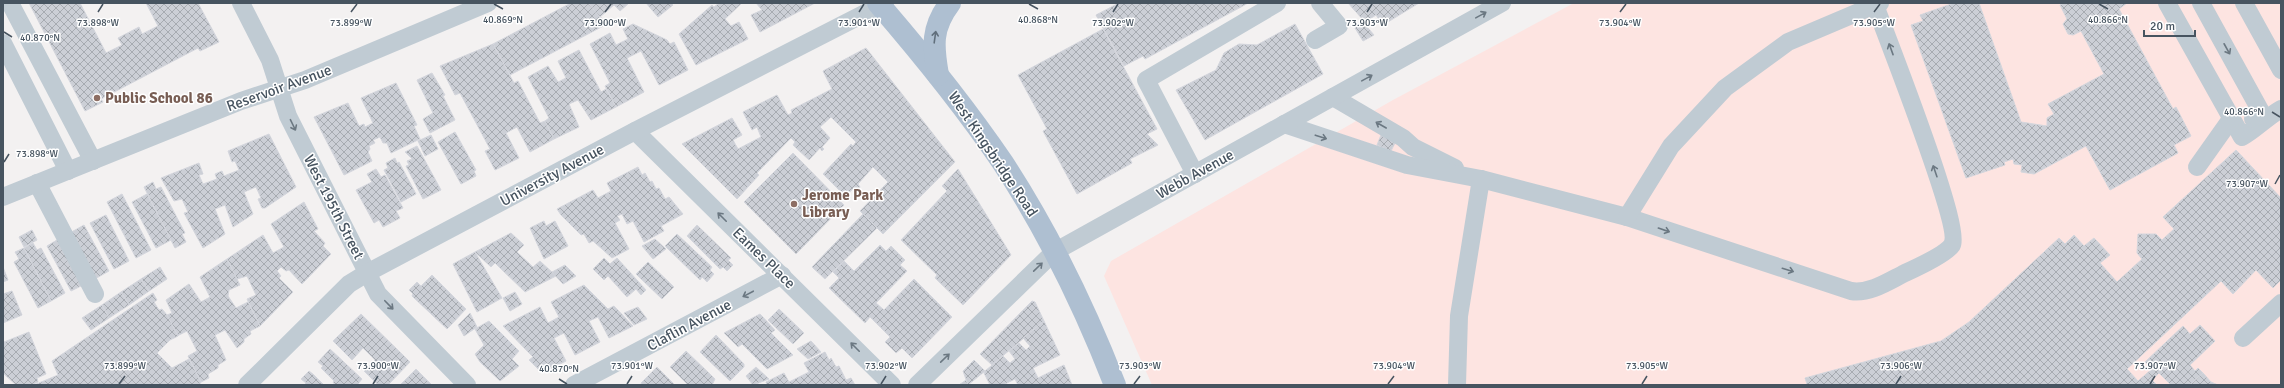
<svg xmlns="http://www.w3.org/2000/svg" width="2284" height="388" font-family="Signika,sans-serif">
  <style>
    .medical { fill: #fde4e1 }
    .building { fill: url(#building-cross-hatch); stroke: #d4d6dd }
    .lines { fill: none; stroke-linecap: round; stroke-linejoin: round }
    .minor { stroke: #c0cbd3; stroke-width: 18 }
    .major { stroke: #aebfd1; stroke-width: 22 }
    .oneway { stroke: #6b7882 }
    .oneway2 { stroke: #616f7c }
    .ticks { fill: none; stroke: #475460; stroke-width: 1.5 }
    .education-dot { fill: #8d6e63; stroke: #fff; stroke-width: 1.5 }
    .labels { text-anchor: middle; stroke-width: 3; stroke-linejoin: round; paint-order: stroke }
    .street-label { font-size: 15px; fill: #475460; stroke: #fff }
    .education-label { font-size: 15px; font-weight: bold; fill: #785e54; stroke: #fff; text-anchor: start }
    .ticks-label { font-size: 10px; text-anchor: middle; fill: #475460; stroke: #fff; stroke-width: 3; stroke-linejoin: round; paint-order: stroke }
  </style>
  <defs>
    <pattern id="building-cross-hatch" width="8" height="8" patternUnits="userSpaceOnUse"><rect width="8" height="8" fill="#cccfd6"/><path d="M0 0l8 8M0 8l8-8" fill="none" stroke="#a7abb1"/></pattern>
  </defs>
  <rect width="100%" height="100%" fill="#f3f1f1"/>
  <polygon class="medical" points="1574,3 2281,3 2281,385 1152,385 1104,276 1111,261 1393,100"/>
  <g class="building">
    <polygon points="29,3 80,3 106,53 122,45 118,38 139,27 142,34 158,26 146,3 198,3 219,42 200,51 198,48 101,99 103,102 85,111"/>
    <polygon points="571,3 588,3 607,24 510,75 493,44"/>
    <polygon points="588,3 629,3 620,11 614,5 600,17"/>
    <polygon points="646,3 671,3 673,5 658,17"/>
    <polygon points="719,3 742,3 725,19 731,26 739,22 748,39 696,65 679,34 712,5 714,7"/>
    <polygon points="756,3 815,3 760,32 751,15 762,10"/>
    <polygon points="1119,3 1239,3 1241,7 1145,59 1143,56 1124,66 1096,15"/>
    <polygon points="1239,3 1248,3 1241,7"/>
    <polygon points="1348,3 1419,3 1383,25 1376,15 1365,22"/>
    <polygon points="1954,3 1979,3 2021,122 2047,126 2047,118 2054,114 2048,104 2104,74 2081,31 2073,35 2068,34 2063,24 2067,19 2060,5 2064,3 2127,3 2119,9 2173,109 2176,107 2191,136 2174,145 2178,153 2110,190 2086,146 2034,174 2021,172 2022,165 2014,164 2013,159 2004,162 2005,165 1966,178 1911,25 1923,21 1920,15"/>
    <polygon points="1362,21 1374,35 1363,41 1355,28"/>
    <polygon points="633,24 667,40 670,44 674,42 688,70 659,85 641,51 627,58 644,92 616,107 605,86 610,83 590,44 610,33 616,45 628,39 623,29"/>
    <polygon points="1295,24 1323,74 1205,140 1176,90 1216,70 1224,53 1239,44 1257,45"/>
    <polygon points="1103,29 1157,129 1147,134 1158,145 1130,159 1132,163 1077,194 1043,131 1047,129 1018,75"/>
    <polygon points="493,44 514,83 518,81 540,123 545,121 554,139 530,152 517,127 506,133 519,158 495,170 485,151 490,149 460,93 455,95 440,66"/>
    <polygon points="866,48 955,162 883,234 860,211 888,182 873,167 858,184 860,187 856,192 853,189 845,196 823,174 851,144 853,146 856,142 831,117 820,127 830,138 822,147 824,149 822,151 820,148 809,160 793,145 795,142 791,138 757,173 759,175 737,199 682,144 732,118 742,135 733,140 738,149 761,137 757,127 752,130 743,112 777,95 788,115 792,113 791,110 832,89 823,71"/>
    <polygon points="579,50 601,92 606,89 616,107 591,120 578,100 569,104 579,127 554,139 545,121 549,118 528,77 548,66 558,82 566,78 558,61"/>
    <polygon points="432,73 445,95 443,96 455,120 430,133 423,119 433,113 417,80"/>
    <polygon points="396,83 417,125 414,126 420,139 391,153 387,143 383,143 380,137 373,140 375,143 369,146 370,149 368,152 372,161 344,175 314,117 348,103 359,126 364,124 365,127 373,123 361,98"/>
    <polygon points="455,132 476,170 474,171 476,176 461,184 438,142"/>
    <polygon points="269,134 296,187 265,208 262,208 258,199 261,198 256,187 244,192 253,214 233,227 225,205 215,209 225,234 203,248 184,213 188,212 182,199 174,201 161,178 199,163 203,174 199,175 203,184 217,179 215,174 222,171 224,176 239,170 235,161 232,162 228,151"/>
    <polygon points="431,135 438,149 425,156 418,141"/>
    <polygon points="1381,135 1396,141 1391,151 1377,145"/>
    <polygon points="417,146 441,190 423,199 406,166 409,165 407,161 412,159 405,152"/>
    <polygon points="2236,150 2281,198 2281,280 2273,288 2256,270 2233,294 2221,281 2127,369 2138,381 2152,369 2145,362 2183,326 2190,334 2200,325 2215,341 2190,365 2195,371 2198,368 2203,373 2190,385 2171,385 2159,373 2152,380 2157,385 1804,385 1807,384 1805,378 1941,341 1969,322 2059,238 2065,244 2074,235 2084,246 2094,238 2110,255 2100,263 2117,282 2142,259 2137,253 2138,234 2156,234 2162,240 2174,229 2163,217"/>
    <polygon points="793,153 844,205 796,254 744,202"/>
    <polygon points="395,158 397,163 399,162 416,194 401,202 384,170 388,168 386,163"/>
    <polygon points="638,167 642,175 645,173 650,182 652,181 656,189 659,188 665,199 669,197 683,214 661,226 664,231 644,242 633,221 627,224 622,214 617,216 620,220 615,223 629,249 612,258 593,241 589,243 584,234 581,235 561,215 557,209 593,190 598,198 611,191 607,183"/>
    <polygon points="376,169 381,177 385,175 403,208 396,211 400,218 383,227 379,220 374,223 356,190 372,182 367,174"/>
    <polygon points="958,169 1011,255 963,305 935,278 937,275 901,240 947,191 942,186"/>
    <polygon points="153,182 156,189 161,187 185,233 182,234 186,242 175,248 144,187"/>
    <polygon points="122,194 151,250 136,258 107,202"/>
    <polygon points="147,194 171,240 156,248 132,202"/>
    <polygon points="304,202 318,229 314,231 325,243 323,246 331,254 302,284 289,270 286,271 281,267 277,271 281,276 279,278 293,292 260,326 247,299 256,295 247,276 237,279 227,259 263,235 273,253 284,247 271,224"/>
    <polygon points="863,214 877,228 825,279 812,267"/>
    <polygon points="106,215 129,261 114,269 90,223"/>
    <polygon points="544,221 546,226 555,221 568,246 544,259 530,228"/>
    <polygon points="84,225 109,271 93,280 68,234"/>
    <polygon points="697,225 731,258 728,260 733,265 727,271 723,267 720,269 687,236"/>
    <polygon points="32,230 37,240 24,247 19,237"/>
    <polygon points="511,233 524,245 517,252 533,267 540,261 556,276 525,292 495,263 491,267 475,252"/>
    <polygon points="677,234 712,267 710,270 714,274 707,282 702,277 700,280 665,246"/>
    <polygon points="62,237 87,283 71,291 47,246"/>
    <polygon points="655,239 666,249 653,259 642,246"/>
    <polygon points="33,243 37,250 41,248 65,293 51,301 24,248"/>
    <polygon points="880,245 886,251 891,246 905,260 900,265 907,271 876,303 884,310 914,279 952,317 912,358 902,348 896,353 885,342 890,337 870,317 865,323 829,288 839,278 833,272 844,261 854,271"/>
    <polygon points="24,248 51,301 38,308 14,262 19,259 15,252"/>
    <polygon points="475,252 502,298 477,312 453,264"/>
    <polygon points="604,258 610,264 617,258 646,290 641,295 636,289 627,297 608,276 604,280 593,269"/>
    <polygon points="227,259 240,285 229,290 228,296 236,308 248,302 260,326 250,331 251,334 244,339 244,342 237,348 225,330 215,335 226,360 218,365 218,368 208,374 209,378 201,382 188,356 197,351 187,331 177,336 167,315 172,313 166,300 189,284 201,302 210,297 200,277"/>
    <polygon points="648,262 674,287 662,299 636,274"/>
    <polygon points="565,265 576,276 563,284 552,272"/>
    <polygon points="3,267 8,280 3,282"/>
    <polygon points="160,267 167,279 149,291 141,279"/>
    <polygon points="432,275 466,309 447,329 412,296 413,294 409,290 417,282 421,286"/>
    <polygon points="141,279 149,291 129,305 121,292"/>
    <polygon points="584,285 608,309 614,306 633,326 609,338 598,317 589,321 600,342 575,355 564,333 554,338 566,361 542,373 529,360 533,357 503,326 540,307 548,323 559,317 551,302"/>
    <polygon points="12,291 22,315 3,323 3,294"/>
    <polygon points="121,292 129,305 109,318 102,305"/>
    <polygon points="515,292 522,304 510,311 503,298"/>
    <polygon points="153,293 157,300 154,302 159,310 162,309 167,315 178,336 170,340 157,353 172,368 189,359 201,382 199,385 34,385 58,375 52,361"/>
    <polygon points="1032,301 1035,302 1044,321 992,365 980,354"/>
    <polygon points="102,305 109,318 91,330 82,318"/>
    <polygon points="638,307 647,319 634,325 624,313"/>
    <polygon points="779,309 804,333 793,344 768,320"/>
    <polygon points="470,313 477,327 464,336 458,325"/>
    <polygon points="361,314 410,362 388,385 378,385 364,371 375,360 363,348 352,360 333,341"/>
    <polygon points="760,314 775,330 771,333 793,355 767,369 742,344 738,347 724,333"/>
    <polygon points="489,321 519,351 512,359 519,366 500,381 480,362 475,354 484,345 475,329"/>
    <polygon points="1044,321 1060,355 1033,368 1038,378 1064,365 1072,385 1018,385 1015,379 1003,385 990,385 984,373 985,371 1003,356 1010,363 1015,359 1009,351 1019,343 1026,350 1030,346 1023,338"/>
    <polygon points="29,332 46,374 37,378 38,382 31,385 16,385 3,373 3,338 4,342"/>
    <polygon points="716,335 744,364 744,367 730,381 700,352"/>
    <polygon points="811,341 821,352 808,359 797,349"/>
    <polygon points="330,349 362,379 357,385 335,385 333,382 334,381 321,368 323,366 318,362"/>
    <polygon points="686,351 715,379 712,385 688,385 670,367"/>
    <polygon points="825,352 829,360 831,358 836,367 839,366 846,380 851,378 855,385 767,385 766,382 784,373 789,382 809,372 804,363"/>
    <polygon points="974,360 985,371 968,385 963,371"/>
    <polygon points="657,367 675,385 642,385 641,383"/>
    <polygon points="756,367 769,379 753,385 746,376"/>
    <polygon points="416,369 432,385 400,385"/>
    <polygon points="309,371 314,375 324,385 304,385 306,383 301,379"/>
    <polygon points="2203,373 2211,382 2218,385 2190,385"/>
    <polygon points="966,380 968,385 959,385"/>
  </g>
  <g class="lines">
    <g class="minor">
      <polyline points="10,3 93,161"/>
      <polyline points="241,3 270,60 288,116 378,294 467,385"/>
      <path d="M2167,3l75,134c14,-8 25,-20 39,-28"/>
      <polyline points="2201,3 2265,119 2253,119"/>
      <polyline points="2244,3 2281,70"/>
      <polyline points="1315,40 1339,26 1320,3"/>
      <polyline points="3,43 68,171"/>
      <polyline points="1333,97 1403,138 1413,147 1455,168"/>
      <path d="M1284,124l123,41 74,14 146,38 224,74c19,3 38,-10 54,-18 11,-5 41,-19 47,-28 10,-18 -66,-210 -77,-240"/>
      <polyline points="635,131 892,385"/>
      <polyline points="2197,167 2231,119"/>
      <polyline points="1195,174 1146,80 1277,3"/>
      <polyline points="37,183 95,294"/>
      <polyline points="3,197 241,101 305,80 488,3"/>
      <polyline points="1627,217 1671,146 1725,88 1788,42 1880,3"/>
      <polyline points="2243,338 2281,303"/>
      <polyline points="247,385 349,284 367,273 635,131 885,3"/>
      <polyline points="574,385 782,275"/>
      <polyline points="917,385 1054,252 1502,3"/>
      <polyline points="1457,385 1459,316 1481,179"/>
    </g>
    <g class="major">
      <path d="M878,3c44,51 87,104 125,160 45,69 82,145 112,222"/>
      <path d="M938,75c-5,-29 -7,-47 12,-72"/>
    </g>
  </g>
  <defs><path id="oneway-shaft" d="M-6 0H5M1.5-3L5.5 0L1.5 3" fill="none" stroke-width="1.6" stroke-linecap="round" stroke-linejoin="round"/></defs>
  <g class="oneway">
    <use href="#oneway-shaft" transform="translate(1481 15) rotate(-29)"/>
    <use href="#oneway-shaft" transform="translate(1891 49) rotate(-110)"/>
    <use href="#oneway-shaft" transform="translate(2227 49) rotate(61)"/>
    <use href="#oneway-shaft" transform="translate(1367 78) rotate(-29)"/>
    <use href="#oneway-shaft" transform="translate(293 125) rotate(64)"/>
    <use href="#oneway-shaft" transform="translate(1381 125) rotate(-150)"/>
    <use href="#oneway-shaft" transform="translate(1321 137) rotate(18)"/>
    <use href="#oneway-shaft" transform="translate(1935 171) rotate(-109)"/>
    <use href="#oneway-shaft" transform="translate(722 217) rotate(-135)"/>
    <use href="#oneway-shaft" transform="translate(1664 230) rotate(19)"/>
    <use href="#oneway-shaft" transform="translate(1038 267) rotate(-44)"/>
    <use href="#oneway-shaft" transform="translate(1788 270) rotate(17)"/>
    <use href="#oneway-shaft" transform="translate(748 294) rotate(152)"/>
    <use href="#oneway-shaft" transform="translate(389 305) rotate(46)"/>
    <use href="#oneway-shaft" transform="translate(855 347) rotate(-135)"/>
    <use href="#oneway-shaft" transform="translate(945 358) rotate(-44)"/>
  </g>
  <use class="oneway2" href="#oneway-shaft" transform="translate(935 37) rotate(-82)"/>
  <path class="ticks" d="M494,4l9,5M1029,4l9,5M2099,4l9,5M98,12l5,-8M351,12l6,-8M605,12l6,-8M859,12l5,-8M1113,12l5,-8M1367,12l5,-8M1620,12l6,-8M1874,12l6,-8M4,32l8,5M2272,112l8,5M4,162l5,-8M2275,184l5,-9M559,379l8,5M119,384l6,-8M373,384l5,-8M627,384l5,-8M881,384l5,-8M1134,384l6,-8M1388,384l6,-8M1642,384l5,-8M1896,384l5,-8M2150,384l5,-8"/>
  <g class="education-dot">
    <circle cx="97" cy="98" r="4"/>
    <circle cx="794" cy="204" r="4"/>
  </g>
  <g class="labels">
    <g class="street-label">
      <text transform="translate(279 88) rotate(-20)" y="5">Reservoir Avenue</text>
      <text transform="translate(993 154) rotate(56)" y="5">West Kingsbridge Road</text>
      <text transform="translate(1195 174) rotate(-29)" y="5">Webb Avenue</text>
      <text transform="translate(552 175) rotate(-28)" y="5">University Avenue</text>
      <text transform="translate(334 207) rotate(63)" y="5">West 195th Street</text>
      <text transform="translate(764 258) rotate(44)" y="5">Eames Place</text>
      <text transform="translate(689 325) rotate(-28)" y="5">Claflin Avenue</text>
    </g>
    <g class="education-label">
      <text x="105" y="103">Public School 86</text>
      <text x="802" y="200">Jerome Park<tspan x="802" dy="17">Library</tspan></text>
    </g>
  </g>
  <g class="ticks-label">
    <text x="503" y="23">40.869°N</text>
    <text x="1038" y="23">40.868°N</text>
    <text x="2108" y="23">40.866°N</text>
    <text x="98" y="26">73.898°W</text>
    <text x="351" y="26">73.899°W</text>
    <text x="605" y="26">73.900°W</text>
    <text x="859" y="26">73.901°W</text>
    <text x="1113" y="26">73.902°W</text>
    <text x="1367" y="26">73.903°W</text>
    <text x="1620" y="26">73.904°W</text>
    <text x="1874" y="26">73.905°W</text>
    <text x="40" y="41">40.870°N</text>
    <text x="2244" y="115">40.866°N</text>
    <text x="37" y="157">73.898°W</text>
    <text x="2247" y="187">73.907°W</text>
    <text x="125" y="369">73.899°W</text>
    <text x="378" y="369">73.900°W</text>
    <text x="632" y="369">73.901°W</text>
    <text x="886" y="369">73.902°W</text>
    <text x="1140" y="369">73.903°W</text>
    <text x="1394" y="369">73.904°W</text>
    <text x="1647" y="369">73.905°W</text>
    <text x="1901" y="369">73.906°W</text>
    <text x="2155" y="369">73.907°W</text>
    <text x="559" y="372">40.870°N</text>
  </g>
  <rect width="2284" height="388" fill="none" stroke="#475460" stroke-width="8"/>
  <path d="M2144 30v6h51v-6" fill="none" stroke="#475460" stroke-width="2"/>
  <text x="2150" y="30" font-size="12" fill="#475460" stroke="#ffffff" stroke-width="3" paint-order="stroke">20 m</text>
</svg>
